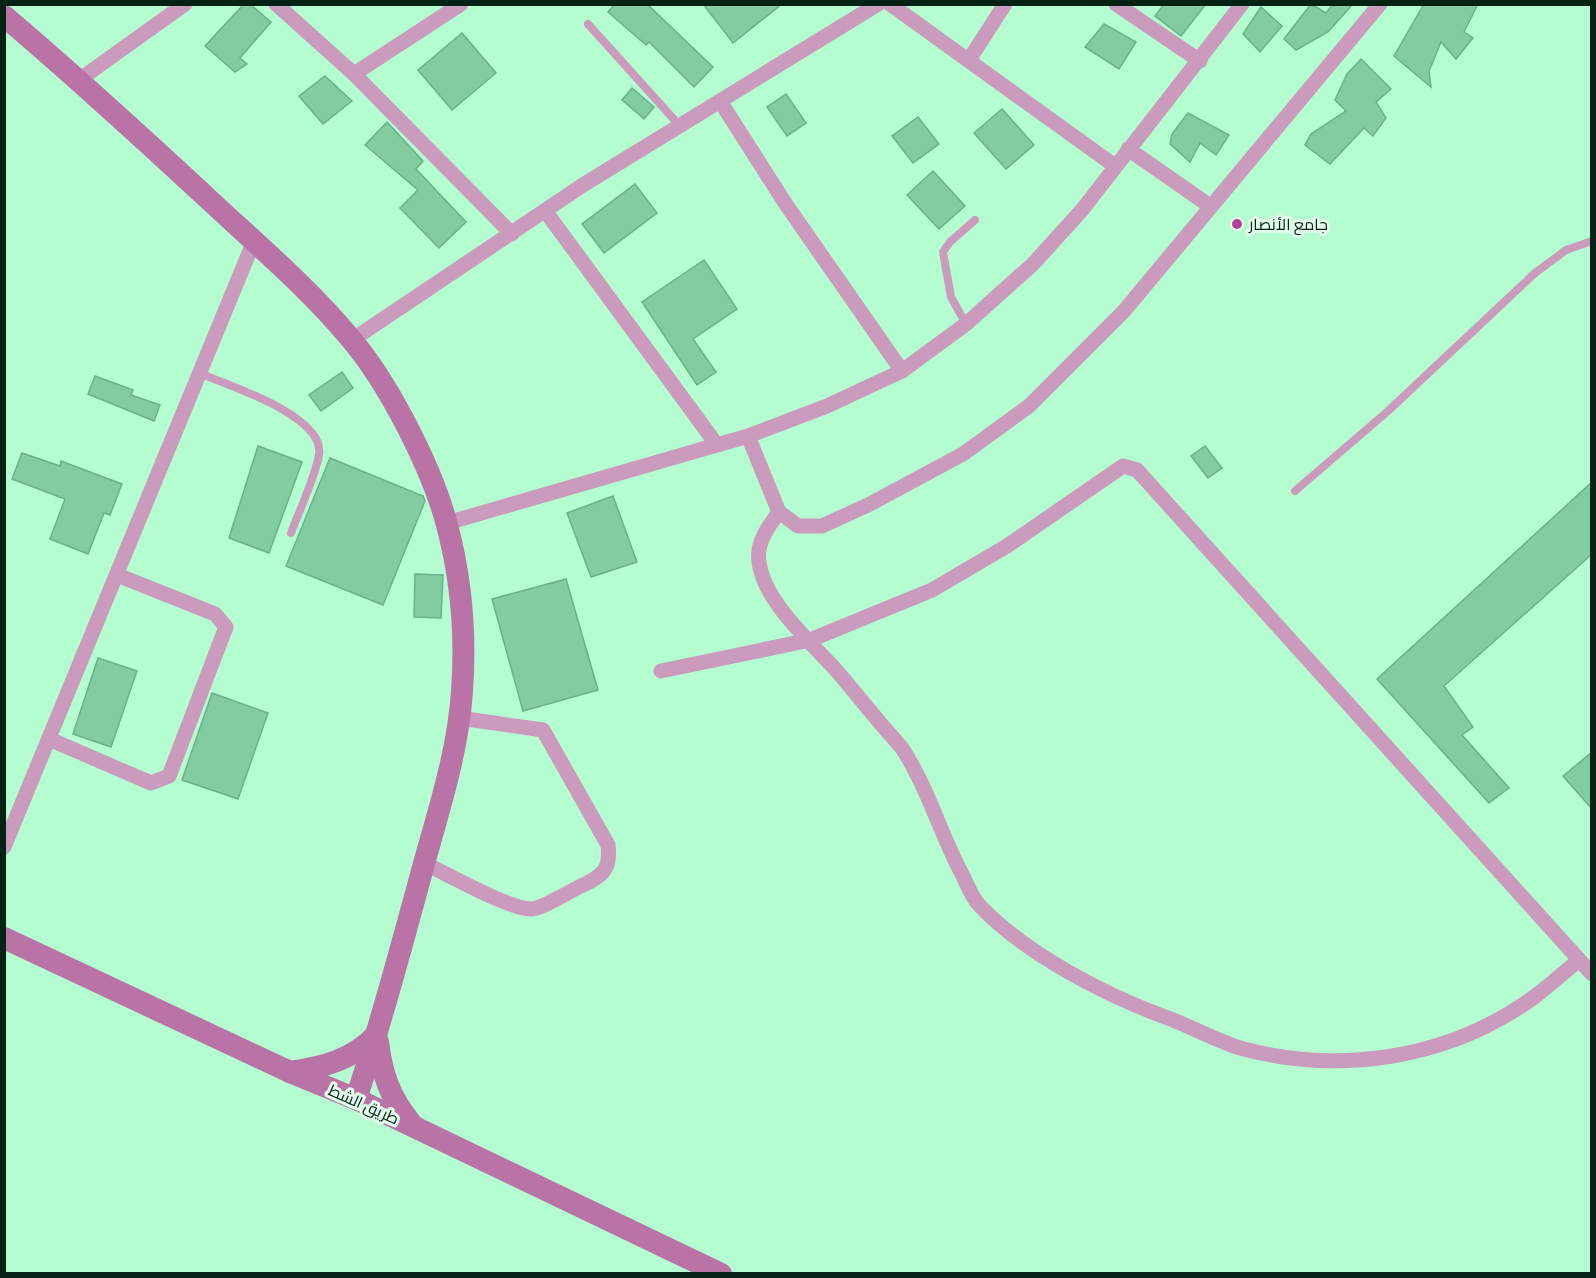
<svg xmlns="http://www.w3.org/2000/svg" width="1596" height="1278" font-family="'PT Sans Narrow',Cairo,sans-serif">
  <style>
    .building { fill: #83cba1; stroke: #6ab289; stroke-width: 1.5 }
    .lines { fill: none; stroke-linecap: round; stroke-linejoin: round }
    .lane { stroke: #cb9bbd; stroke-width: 8 }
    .street { stroke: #cb9bbd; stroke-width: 15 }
    .secondary { stroke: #ba73a7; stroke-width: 22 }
    .poi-dot { fill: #b5419b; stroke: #e2ffec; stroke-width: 2 }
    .labels { text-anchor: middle; stroke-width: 6; stroke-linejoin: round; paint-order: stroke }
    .poi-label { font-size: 16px; fill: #042314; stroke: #e2ffec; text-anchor: start }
    .street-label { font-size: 16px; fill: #042314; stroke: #e2ffec }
  </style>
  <rect width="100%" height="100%" fill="#b3fdd0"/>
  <g class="building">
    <polygon points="244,4 250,4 271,22 240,58 247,64 235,72 205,46"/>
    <polygon points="615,4 647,4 713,67 694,87 649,42 646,45 608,12"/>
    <polygon points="703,4 782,4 733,43"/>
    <polygon points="1164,4 1206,4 1181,36 1155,16"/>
    <polygon points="1311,4 1326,13 1333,4 1353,4 1328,32 1296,50 1284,39"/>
    <polygon points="1424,4 1478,4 1464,32 1473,38 1456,59 1441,42 1429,71 1431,87 1394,56"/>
    <polygon points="1261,7 1282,26 1260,52 1243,34"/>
    <polygon points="1104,24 1136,42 1119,69 1085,47"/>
    <polygon points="462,33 496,73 452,110 418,70"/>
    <polygon points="1361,59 1391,89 1376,102 1386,118 1373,136 1364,128 1330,164 1305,145 1311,134 1346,111 1335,100 1347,74"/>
    <polygon points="325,76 352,101 323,124 299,96"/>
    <polygon points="632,88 654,107 644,119 622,100"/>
    <polygon points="786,94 806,123 787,136 767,107"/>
    <polygon points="1002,109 1034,145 1006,169 974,133"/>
    <polygon points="1188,113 1229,135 1216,155 1200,143 1190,162 1170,144 1172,134"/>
    <polygon points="918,117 939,144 913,163 892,136"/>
    <polygon points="387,122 423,161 416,169 466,222 439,248 400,208 418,190 365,145"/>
    <polygon points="933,171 965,206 939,229 907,195"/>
    <polygon points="635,184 657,213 604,253 582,224"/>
    <polygon points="704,260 737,309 693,339 716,372 697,385 642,302"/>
    <polygon points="342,372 353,388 321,411 309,395"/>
    <polygon points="95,376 133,390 131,395 160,405 154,421 88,394"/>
    <polygon points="258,446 302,462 269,553 229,538"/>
    <polygon points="1205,446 1222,468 1208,478 1191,456"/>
    <polygon points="22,453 60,466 61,461 122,484 110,515 104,513 88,554 50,539 65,499 12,479"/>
    <polygon points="330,458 423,496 425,501 383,605 286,566"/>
    <polygon points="1592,482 1592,554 1444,686 1473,727 1462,735 1509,788 1489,803 1377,679"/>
    <polygon points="613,496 637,562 591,577 567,513"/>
    <polygon points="415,574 443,575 441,618 414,617"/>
    <polygon points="566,579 598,690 523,711 492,599"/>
    <polygon points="98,658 137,671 111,747 73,734"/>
    <polygon points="212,693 268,713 238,799 182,780"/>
    <polygon points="1592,752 1592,809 1563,776"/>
  </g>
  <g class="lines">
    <g class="lane">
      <polyline points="588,24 680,126"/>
      <polyline points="966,324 951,297 943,252 950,242 975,220"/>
      <path d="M199,373c29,12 126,43 120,81 -3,22 -20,57 -28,79"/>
      <polyline points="1295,491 1388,411 1535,273 1566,250 1592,241"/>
    </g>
    <g class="street">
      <polyline points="276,4 354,74 461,4"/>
      <polyline points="890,4 1115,166"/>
      <polyline points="1116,4 1200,61"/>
      <polyline points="969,60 1005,4"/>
      <polyline points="354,74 512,234"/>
      <polyline points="79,80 185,4"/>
      <polyline points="720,101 785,203 902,371"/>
      <polyline points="1128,149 1210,206"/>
      <polyline points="546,212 717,445"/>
      <polyline points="352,340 583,185 878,4"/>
      <polyline points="748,436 779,512 798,526 822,526 868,505 963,454 1029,406 1124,311 1380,4"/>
      <path d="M779,512c-11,15 -23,31 -20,50 5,42 57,84 83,115 20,24 39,48 60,71 26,40 38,85 60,126 5,10 10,24 18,32 46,48 123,88 185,111 25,9 50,23 75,31 99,27 206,11 290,-48 17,-12 33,-27 49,-40"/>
      <polyline points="447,523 748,436 827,406 902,371 966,324 1033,264 1082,210 1242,4"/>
      <polyline points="661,671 810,640 932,590 1007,546 1123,466 1137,470 1592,974"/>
      <polyline points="49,739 151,783 169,776 226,627 215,614 117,575"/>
      <polyline points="4,847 254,241"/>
      <path d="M424,863c23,11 85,46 107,46 11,0 39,-18 50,-23 22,-10 30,-17 27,-41l-65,-115 -84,-12"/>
    </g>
    <g class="secondary">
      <path d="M4,16c69,58 135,119 200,179 50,47 103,91 147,144 38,45 81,129 96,186 14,53 19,112 15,166 -4,62 -24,121 -40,180 -21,77 -41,153 -66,228"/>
      <polyline points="4,938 290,1072 356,1099 721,1274"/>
      <path d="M378,1042c4,32 12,56 33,81"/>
      <path d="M290,1072c34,-5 62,-12 86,-37"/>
    </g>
  </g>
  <circle class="poi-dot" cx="1237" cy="224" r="6"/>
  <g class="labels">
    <g class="poi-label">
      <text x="1249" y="230">جامع الأنصار</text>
    </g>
    <g class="street-label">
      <text transform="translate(364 1104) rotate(24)" y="6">طريق الشط</text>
    </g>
  </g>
  <rect width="1596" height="1278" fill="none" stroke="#042314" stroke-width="12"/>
</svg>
